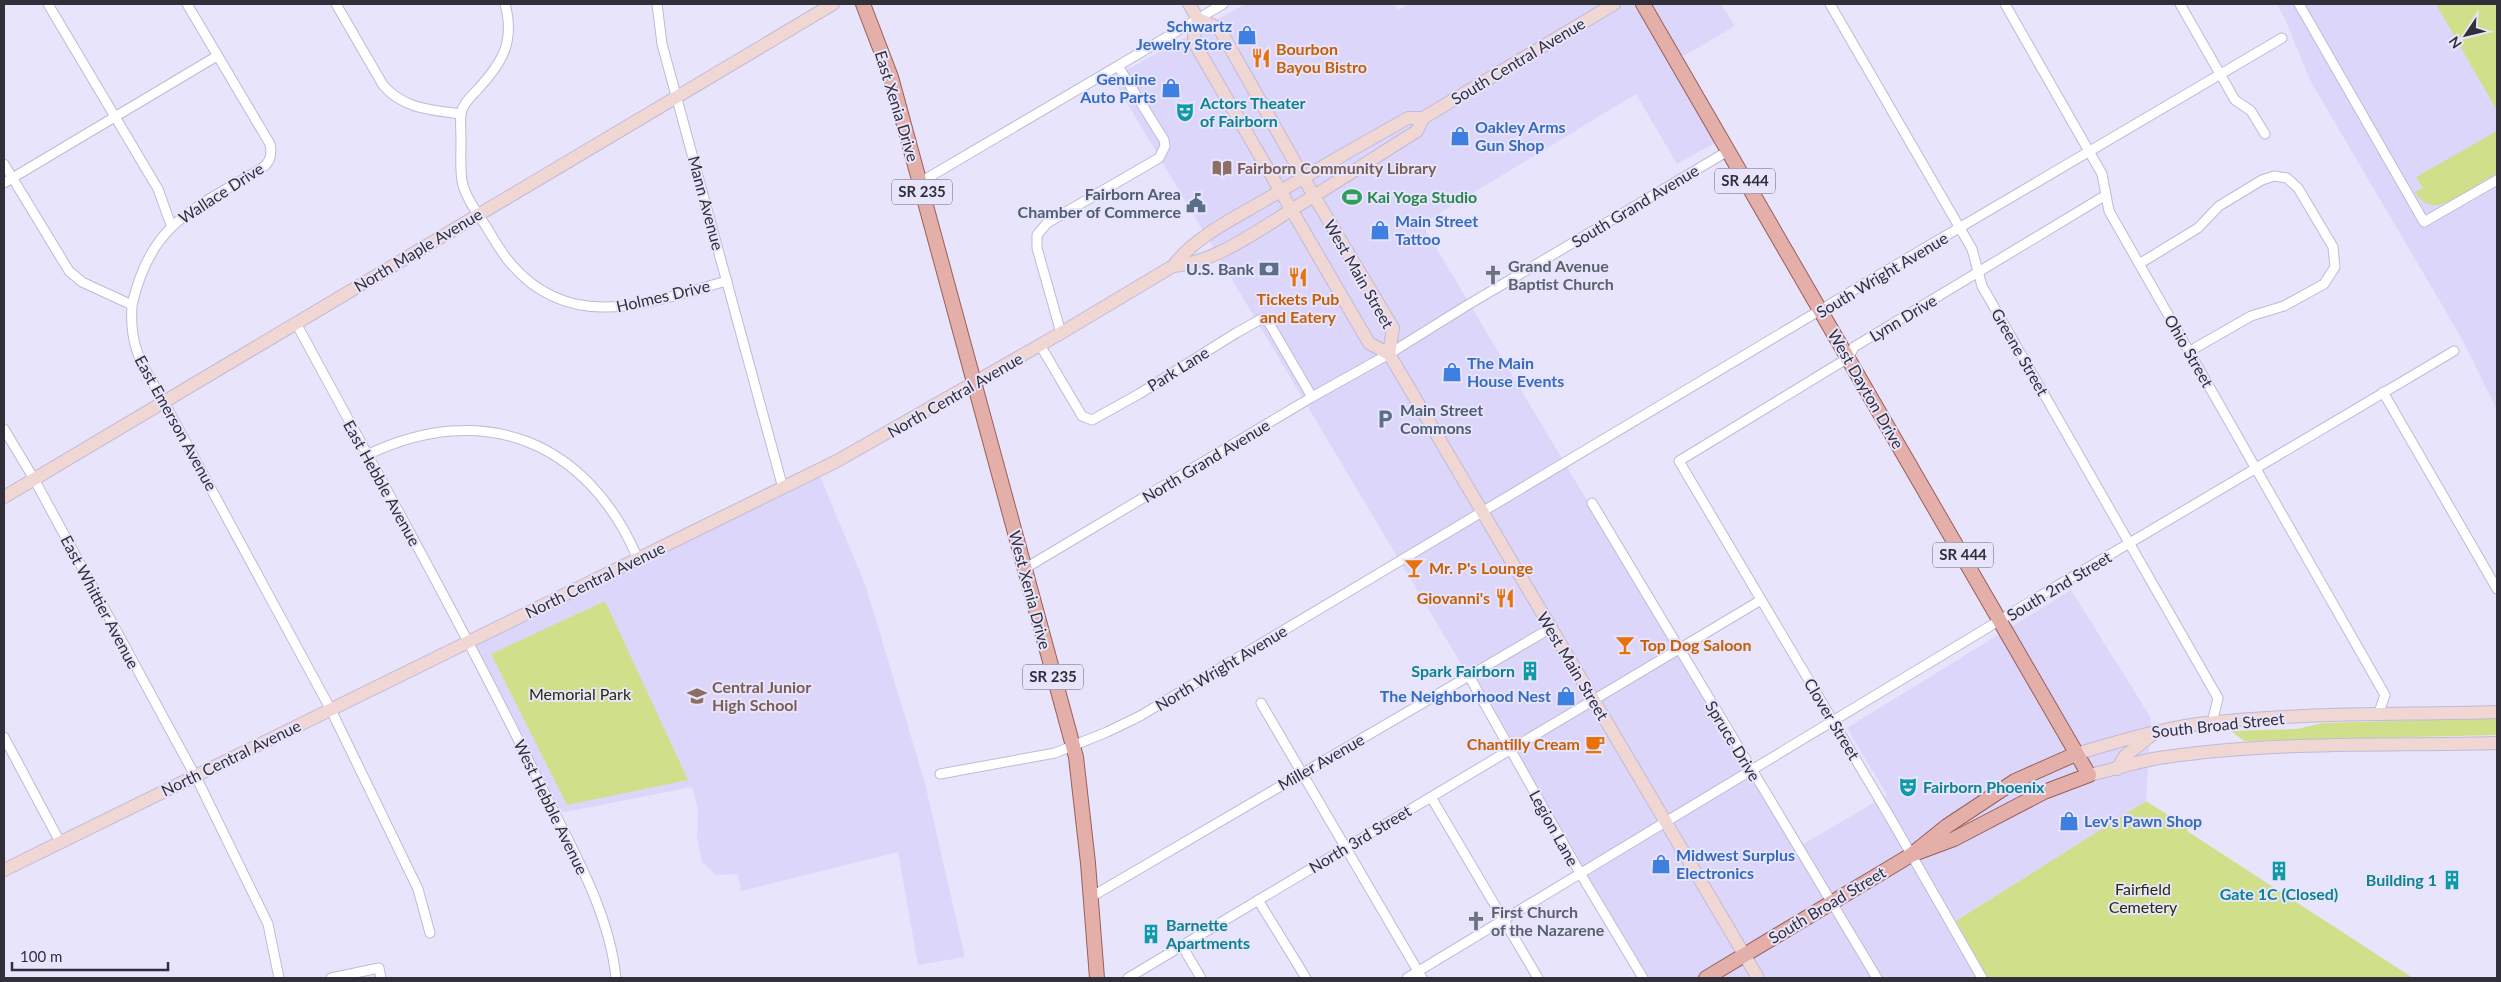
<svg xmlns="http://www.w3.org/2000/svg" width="2501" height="982" font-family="Lato,sans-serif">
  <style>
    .built { fill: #dcd7fa }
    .green { fill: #cfdf8a }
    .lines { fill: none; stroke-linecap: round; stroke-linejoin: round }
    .street-casing { stroke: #bfbad6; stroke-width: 11 }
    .secondary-casing { stroke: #bfbad6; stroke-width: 14 }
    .primary-casing { stroke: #995f5c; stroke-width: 16 }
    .street { stroke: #fff; stroke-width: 9 }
    .secondary { stroke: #f1d7d4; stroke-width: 12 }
    .primary { stroke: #e3afa8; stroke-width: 14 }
    .labels { text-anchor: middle; stroke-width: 4; stroke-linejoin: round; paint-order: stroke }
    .shield { fill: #e7e4fb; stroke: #686574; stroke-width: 1 }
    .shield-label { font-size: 15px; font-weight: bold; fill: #312f3a }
    .shop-label { font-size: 16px; font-weight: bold; fill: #366cbe; stroke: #e7e4fb; text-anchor: start }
    .food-label { font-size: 16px; font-weight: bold; fill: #c56008; stroke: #e7e4fb; text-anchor: start }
    .street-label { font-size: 16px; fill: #312f3a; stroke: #e7e4fb }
    .culture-label { font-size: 16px; font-weight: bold; fill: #0d838f; stroke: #e7e4fb; text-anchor: start }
    .education-label { font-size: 16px; font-weight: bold; fill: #785e54; stroke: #e7e4fb; text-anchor: start }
    .service-label { font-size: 16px; font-weight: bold; fill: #4e5e75; stroke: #e7e4fb; text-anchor: end }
    .leisure-label { font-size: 16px; font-weight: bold; fill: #27864d; stroke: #e7e4fb; text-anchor: start }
    .worship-label { font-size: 16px; font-weight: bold; fill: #5b616d; stroke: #e7e4fb; text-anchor: start }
    .park-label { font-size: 16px; fill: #272d08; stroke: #e7e4fb }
  </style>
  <rect width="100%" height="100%" fill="#e7e4fb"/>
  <g class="built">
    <polygon points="1245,4 1394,4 1398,10 1409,4 1721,4 1735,26 1682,57 1726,137 1677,164 1636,94 1422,224 1795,849 1887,795 1847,728 2071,590 2151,718 2146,801 1956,921 1988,978 1648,978 1112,78"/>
    <polygon points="2277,4 2497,4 2497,410 2462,339 2311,82 2285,19"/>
    <polygon points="818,471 866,587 925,783 965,957 918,965 898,852 741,891 738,874 716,875 702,862 697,836 698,809 692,787 555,814 468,642"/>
  </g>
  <g class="green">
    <polygon points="2436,4 2497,4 2497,110 2496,109"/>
    <path d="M2497,131v42c-11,6 -49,32 -59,32 -10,1 -18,-4 -23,-13l8,-4 -7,-11z"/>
    <polygon points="605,601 688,780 567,805 491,654"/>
    <polygon points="2497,718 2497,735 2244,741 2231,731 2297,729 2323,723"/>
    <polygon points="2146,801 2188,828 2187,831 2413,978 1988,978 1956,921"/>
  </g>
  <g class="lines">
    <defs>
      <g id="street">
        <polyline points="48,4 158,189 171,225"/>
        <path d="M336,4l47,81c20,24 49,25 78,29"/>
        <path d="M505,4c10,37 -2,58 -27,85 -6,7 -15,14 -17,24 -1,8 0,18 0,27 0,13 -1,28 1,41 3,16 16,33 25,47 8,13 15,26 25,37 61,70 141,36 215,16"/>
        <polyline points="657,4 662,44 783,488"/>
        <polyline points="1830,4 1972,249 1982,286 2218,698 2212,723"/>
        <polyline points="2005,4 2102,174 2109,211 2385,695 2378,715"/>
        <polyline points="2180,4 2235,100 2251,111 2265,134"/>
        <polyline points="2299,4 2424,222 2497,180"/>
        <path d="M4,164l65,107 13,11 50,23c-3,44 11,61 32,97l167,308 87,179 12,44"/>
        <polyline points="4,183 217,56"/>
        <polyline points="919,183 1223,4"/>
        <polyline points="2139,264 2198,228 2219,206 2262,180 2274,176 2287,178 2298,188 2333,247 2335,267 2324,284 2284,306 2251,316 2190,351"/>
        <path d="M132,305c19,-84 63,-96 130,-137 9,-6 10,-14 8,-24l-83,-140"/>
        <path d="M296,323c83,154 169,306 245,463 30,61 68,124 75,192"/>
        <polyline points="1061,333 1037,248 1037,235 1047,223 1159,158 1165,146 1164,140 1118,66"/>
        <polyline points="1040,345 1082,416 1092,420 1139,394 1236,333 1263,318 1269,323 1312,397"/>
        <polyline points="2383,392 2497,589"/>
        <polyline points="4,429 34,479 199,783 268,924 279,978"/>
        <path d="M367,455c116,-56 221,-14 271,104"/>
        <polyline points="1592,503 1877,978"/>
        <polyline points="1024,569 1312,397 1389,354 1466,306 1728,151"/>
        <polyline points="1469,676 1580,873 1643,978"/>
        <polyline points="1261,703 1422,978"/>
        <polyline points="4,737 60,842"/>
        <polyline points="940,774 1055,753 1107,732 1140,716 1879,275 2282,38"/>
        <polyline points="1431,797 1538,978"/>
        <polyline points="1091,897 1551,628"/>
        <polyline points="1258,900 1306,978"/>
        <polyline points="1182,946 1201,978"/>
        <polyline points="331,978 379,968 381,978"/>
        <polyline points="1128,978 1761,600"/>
        <polyline points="1407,978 2040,596 2454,351"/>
        <polyline points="1982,978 1891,819 1679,461 1848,358 1854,347 2106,195"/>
      </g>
      <g id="secondary">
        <polyline points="1189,4 1198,19 1219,28 1314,196 1393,328 1389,354"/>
        <polyline points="1198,19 1194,36 1195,44 1369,343 1389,354 1758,978"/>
        <path d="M1173,266c42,-3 87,-37 123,-59 41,-25 81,-51 121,-76l6,-13"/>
        <polyline points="4,497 833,4"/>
        <path d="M2076,754c40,-12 80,-24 122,-30 98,-12 200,-9 299,-12"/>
        <polyline points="2117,769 2125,756 2153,734"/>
        <path d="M2089,775c25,-5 51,-15 77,-18 109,-16 222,-11 331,-14"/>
        <path d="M4,870l833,-409 224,-128 112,-67c23,-30 60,-47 92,-66 48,-28 95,-55 143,-82h15l191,-114"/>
      </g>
      <g id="primary">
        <polyline points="863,4 891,77 1076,757 1088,863 1097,978"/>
        <polyline points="1643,4 2089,775 2044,792 1954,839 1911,855"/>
        <polyline points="1706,978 1911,855 1947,826 2015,781 2076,754"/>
      </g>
    </defs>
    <use href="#street" class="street-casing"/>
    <use href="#secondary" class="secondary-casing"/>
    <use href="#primary" class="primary-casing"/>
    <use href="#street" class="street"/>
    <use href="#secondary" class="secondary"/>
    <use href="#primary" class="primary"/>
  </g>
  <defs>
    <symbol id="shop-bare" viewBox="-9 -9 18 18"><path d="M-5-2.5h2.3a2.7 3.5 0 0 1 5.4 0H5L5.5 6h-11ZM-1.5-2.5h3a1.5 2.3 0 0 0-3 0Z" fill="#3f7fe0" stroke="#e7e4fb" stroke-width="2.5" paint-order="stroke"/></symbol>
    <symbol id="restaurant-bare" viewBox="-9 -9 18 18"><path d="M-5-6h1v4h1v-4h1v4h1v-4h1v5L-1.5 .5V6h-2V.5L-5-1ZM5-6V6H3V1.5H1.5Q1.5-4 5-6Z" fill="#e8710a" stroke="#e7e4fb" stroke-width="2.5" paint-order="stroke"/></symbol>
    <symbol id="theatre-bare" viewBox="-9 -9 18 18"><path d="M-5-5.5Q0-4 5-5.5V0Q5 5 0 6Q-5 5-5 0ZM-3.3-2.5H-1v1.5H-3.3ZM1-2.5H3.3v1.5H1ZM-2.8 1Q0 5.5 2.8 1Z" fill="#0f9aa8" stroke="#e7e4fb" stroke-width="2.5" paint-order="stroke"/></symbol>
    <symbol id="library-bare" viewBox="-9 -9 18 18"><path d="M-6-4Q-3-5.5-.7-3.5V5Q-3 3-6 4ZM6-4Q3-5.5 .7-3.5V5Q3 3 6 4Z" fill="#8d6e63" stroke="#e7e4fb" stroke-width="2.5" paint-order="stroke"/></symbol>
    <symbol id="stadium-bare" viewBox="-9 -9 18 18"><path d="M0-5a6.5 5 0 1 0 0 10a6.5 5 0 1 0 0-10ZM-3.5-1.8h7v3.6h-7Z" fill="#2e9e5b" stroke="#e7e4fb" stroke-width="2.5" paint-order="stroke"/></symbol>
    <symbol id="civic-bare" viewBox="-9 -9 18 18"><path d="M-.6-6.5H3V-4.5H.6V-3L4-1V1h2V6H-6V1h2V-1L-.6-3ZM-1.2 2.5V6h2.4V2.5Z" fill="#5c6f8a" stroke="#e7e4fb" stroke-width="2.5" paint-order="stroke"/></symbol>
    <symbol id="bank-bare" viewBox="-9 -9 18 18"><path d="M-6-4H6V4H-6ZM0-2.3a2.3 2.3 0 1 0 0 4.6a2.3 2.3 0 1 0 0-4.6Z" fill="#5c6f8a" stroke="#e7e4fb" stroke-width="2.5" paint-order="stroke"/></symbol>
    <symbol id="church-bare" viewBox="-9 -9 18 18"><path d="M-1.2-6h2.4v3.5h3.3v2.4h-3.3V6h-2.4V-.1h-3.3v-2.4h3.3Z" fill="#6b7280" stroke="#e7e4fb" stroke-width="2.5" paint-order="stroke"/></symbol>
    <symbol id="parking-bare" viewBox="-9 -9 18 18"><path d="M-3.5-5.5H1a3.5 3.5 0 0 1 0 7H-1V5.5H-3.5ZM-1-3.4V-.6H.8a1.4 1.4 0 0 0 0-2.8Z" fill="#5c6f8a" stroke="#e7e4fb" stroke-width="2.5" paint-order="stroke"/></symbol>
    <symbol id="bar-bare" viewBox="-9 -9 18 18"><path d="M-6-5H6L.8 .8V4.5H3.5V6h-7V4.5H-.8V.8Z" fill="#e8710a" stroke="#e7e4fb" stroke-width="2.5" paint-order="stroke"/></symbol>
    <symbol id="building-bare" viewBox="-9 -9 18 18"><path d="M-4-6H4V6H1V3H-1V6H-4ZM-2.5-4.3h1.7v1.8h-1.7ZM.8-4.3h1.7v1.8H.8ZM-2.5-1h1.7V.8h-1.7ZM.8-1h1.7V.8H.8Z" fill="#0f9aa8" stroke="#e7e4fb" stroke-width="2.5" paint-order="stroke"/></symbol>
    <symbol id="school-bare" viewBox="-9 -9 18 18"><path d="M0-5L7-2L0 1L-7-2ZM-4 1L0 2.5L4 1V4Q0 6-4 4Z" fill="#8d6e63" stroke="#e7e4fb" stroke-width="2.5" paint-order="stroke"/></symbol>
    <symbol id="cafe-bare" viewBox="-9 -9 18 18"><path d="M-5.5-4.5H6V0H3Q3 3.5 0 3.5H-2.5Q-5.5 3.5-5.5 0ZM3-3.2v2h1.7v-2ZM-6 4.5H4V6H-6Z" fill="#e8710a" stroke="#e7e4fb" stroke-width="2.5" paint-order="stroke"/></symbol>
  </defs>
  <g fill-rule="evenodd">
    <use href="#shop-bare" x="1233" y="21" width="28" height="28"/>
    <use href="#restaurant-bare" x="1247" y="44" width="28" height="28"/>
    <use href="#shop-bare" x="1157" y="74" width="28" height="28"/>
    <use href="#theatre-bare" x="1171" y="98" width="28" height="28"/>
    <use href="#shop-bare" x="1446" y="122" width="28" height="28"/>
    <use href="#library-bare" x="1208" y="154" width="28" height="28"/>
    <use href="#stadium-bare" x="1338" y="183" width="28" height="28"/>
    <use href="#civic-bare" x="1182" y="189" width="28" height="28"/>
    <use href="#shop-bare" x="1366" y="216" width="28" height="28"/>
    <use href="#bank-bare" x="1255" y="255" width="28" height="28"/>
    <use href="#church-bare" x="1479" y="261" width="28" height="28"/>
    <use href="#restaurant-bare" x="1284" y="263" width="28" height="28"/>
    <use href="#shop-bare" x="1438" y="358" width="28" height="28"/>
    <use href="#parking-bare" x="1371" y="405" width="28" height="28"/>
    <use href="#bar-bare" x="1400" y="554" width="28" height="28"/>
    <use href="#restaurant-bare" x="1491" y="584" width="28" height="28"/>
    <use href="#bar-bare" x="1611" y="631" width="28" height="28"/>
    <use href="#building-bare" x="1516" y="657" width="28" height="28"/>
    <use href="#school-bare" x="683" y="682" width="28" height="28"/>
    <use href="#shop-bare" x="1552" y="682" width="28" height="28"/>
    <use href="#cafe-bare" x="1581" y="730" width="28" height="28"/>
    <use href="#theatre-bare" x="1894" y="773" width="28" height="28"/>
    <use href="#shop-bare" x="2055" y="807" width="28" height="28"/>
    <use href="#shop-bare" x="1647" y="850" width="28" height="28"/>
    <use href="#building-bare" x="2265" y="857" width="28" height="28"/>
    <use href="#building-bare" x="2438" y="866" width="28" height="28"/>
    <use href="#church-bare" x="1462" y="907" width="28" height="28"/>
    <use href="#building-bare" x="1137" y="920" width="28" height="28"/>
  </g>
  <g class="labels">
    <g class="shield">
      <rect x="1715" y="168.5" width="60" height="25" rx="4"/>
      <rect x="892" y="179.5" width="60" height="25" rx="4"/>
      <rect x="1933" y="542.5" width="60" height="25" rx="4"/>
      <rect x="1023" y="664.5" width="60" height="25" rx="4"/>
    </g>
    <g class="shield-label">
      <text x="1745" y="186">SR 444</text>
      <text x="922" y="197">SR 235</text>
      <text x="1963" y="560">SR 444</text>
      <text x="1053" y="682">SR 235</text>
    </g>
    <g class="shop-label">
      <text x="1232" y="32" text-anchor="end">Schwartz<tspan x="1232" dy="18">Jewelry Store</tspan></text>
      <text x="1156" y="85" text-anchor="end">Genuine<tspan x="1156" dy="18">Auto Parts</tspan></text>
      <text x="1475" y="133">Oakley Arms<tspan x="1475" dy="18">Gun Shop</tspan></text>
      <text x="1395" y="227">Main Street<tspan x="1395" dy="18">Tattoo</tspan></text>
      <text x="1467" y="369">The Main<tspan x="1467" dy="18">House Events</tspan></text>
      <text x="1551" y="702" text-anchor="end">The Neighborhood Nest</text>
      <text x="2084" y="827">Lev's Pawn Shop</text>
      <text x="1676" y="861">Midwest Surplus<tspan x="1676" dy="18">Electronics</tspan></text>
    </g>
    <g class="food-label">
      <text x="1276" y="55">Bourbon<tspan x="1276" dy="18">Bayou Bistro</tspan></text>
      <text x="1298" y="305" text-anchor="middle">Tickets Pub<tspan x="1298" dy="18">and Eatery</tspan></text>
      <text x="1429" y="574">Mr. P's Lounge</text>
      <text x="1490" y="604" text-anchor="end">Giovanni's</text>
      <text x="1640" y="651">Top Dog Saloon</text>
      <text x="1580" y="750" text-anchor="end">Chantilly Cream</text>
    </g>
    <g class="street-label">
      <text transform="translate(1518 61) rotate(-31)" y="6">South Central Avenue</text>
      <text transform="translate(897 106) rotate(73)" y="6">East Xenia Drive</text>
      <text transform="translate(221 193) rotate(-33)" y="6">Wallace Drive</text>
      <text transform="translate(706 203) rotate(75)" y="6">Mann Avenue</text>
      <text transform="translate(1635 206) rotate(-31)" y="6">South Grand Avenue</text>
      <text transform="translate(418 250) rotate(-31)" y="6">North Maple Avenue</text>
      <text transform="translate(1359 274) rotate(60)" y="6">West Main Street</text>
      <text transform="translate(1882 275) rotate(-31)" y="6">South Wright Avenue</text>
      <text transform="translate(663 296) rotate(-13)" y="6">Holmes Drive</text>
      <text transform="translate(1903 318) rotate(-31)" y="6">Lynn Drive</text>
      <text transform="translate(2189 351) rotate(60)" y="6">Ohio Street</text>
      <text transform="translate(2020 352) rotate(60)" y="6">Greene Street</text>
      <text transform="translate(1178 369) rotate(-32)" y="6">Park Lane</text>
      <text transform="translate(1866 389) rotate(60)" y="6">West Dayton Drive</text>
      <text transform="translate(955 395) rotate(-30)" y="6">North Central Avenue</text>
      <text transform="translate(176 423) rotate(61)" y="6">East Emerson Avenue</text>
      <text transform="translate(1206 461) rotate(-31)" y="6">North Grand Avenue</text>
      <text transform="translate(382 483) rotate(61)" y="6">East Hebble Avenue</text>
      <text transform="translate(595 580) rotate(-26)" y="6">North Central Avenue</text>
      <text transform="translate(2059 586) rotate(-31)" y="6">South 2nd Street</text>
      <text transform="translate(1030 590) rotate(75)" y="6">West Xenia Drive</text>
      <text transform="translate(100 602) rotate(62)" y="6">East Whittier Avenue</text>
      <text transform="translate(1573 666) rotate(59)" y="6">West Main Street</text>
      <text transform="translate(1221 668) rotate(-31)" y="6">North Wright Avenue</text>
      <text transform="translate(1832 719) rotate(59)" y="6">Clover Street</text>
      <text transform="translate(2218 725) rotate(-6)" y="6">South Broad Street</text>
      <text transform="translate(1733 741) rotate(59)" y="6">Spruce Drive</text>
      <text transform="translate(231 758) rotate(-26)" y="6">North Central Avenue</text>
      <text transform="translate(1321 762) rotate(-30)" y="6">Miller Avenue</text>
      <text transform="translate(551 807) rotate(64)" y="6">West Hebble Avenue</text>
      <text transform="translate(1554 828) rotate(61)" y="6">Legion Lane</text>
      <text transform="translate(1360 839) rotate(-31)" y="6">North 3rd Street</text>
      <text transform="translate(1827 905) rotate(-31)" y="6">South Broad Street</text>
    </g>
    <g class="culture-label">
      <text x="1200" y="109">Actors Theater<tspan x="1200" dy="18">of Fairborn</tspan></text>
      <text x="1515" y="677" text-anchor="end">Spark Fairborn</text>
      <text x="1923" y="793">Fairborn Phoenix</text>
      <text x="2437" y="886" text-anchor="end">Building 1</text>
      <text x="2279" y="900" text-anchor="middle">Gate 1C (Closed)</text>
      <text x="1166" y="931">Barnette<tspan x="1166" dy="18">Apartments</tspan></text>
    </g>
    <g class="education-label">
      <text x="1237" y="174">Fairborn Community Library</text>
      <text x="712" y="693">Central Junior<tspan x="712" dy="18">High School</tspan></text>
    </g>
    <g class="service-label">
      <text x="1181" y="200">Fairborn Area<tspan x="1181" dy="18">Chamber of Commerce</tspan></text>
      <text x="1254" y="275">U.S. Bank</text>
      <text x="1400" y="416" text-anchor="start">Main Street<tspan x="1400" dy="18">Commons</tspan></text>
    </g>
    <g class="leisure-label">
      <text x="1367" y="203">Kai Yoga Studio</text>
    </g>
    <g class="worship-label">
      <text x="1508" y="272">Grand Avenue<tspan x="1508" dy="18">Baptist Church</tspan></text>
      <text x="1491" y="918">First Church<tspan x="1491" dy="18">of the Nazarene</tspan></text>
    </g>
    <g class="park-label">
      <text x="580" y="700">Memorial Park</text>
      <text x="2143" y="895">Fairfield<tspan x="2143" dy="18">Cemetery</tspan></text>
    </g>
  </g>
  <rect width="2501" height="982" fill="none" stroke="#312f3a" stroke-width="10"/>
  <g transform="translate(2466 35) rotate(235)" stroke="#e7e4fb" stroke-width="4" paint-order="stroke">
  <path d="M0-4L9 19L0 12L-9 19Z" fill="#312f3a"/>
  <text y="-8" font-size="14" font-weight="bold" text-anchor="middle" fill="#312f3a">N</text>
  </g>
  <path d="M12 962v8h156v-8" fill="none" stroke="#312f3a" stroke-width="2.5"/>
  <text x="20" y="962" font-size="15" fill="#312f3a" stroke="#e7e4fb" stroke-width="4" paint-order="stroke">100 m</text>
</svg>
